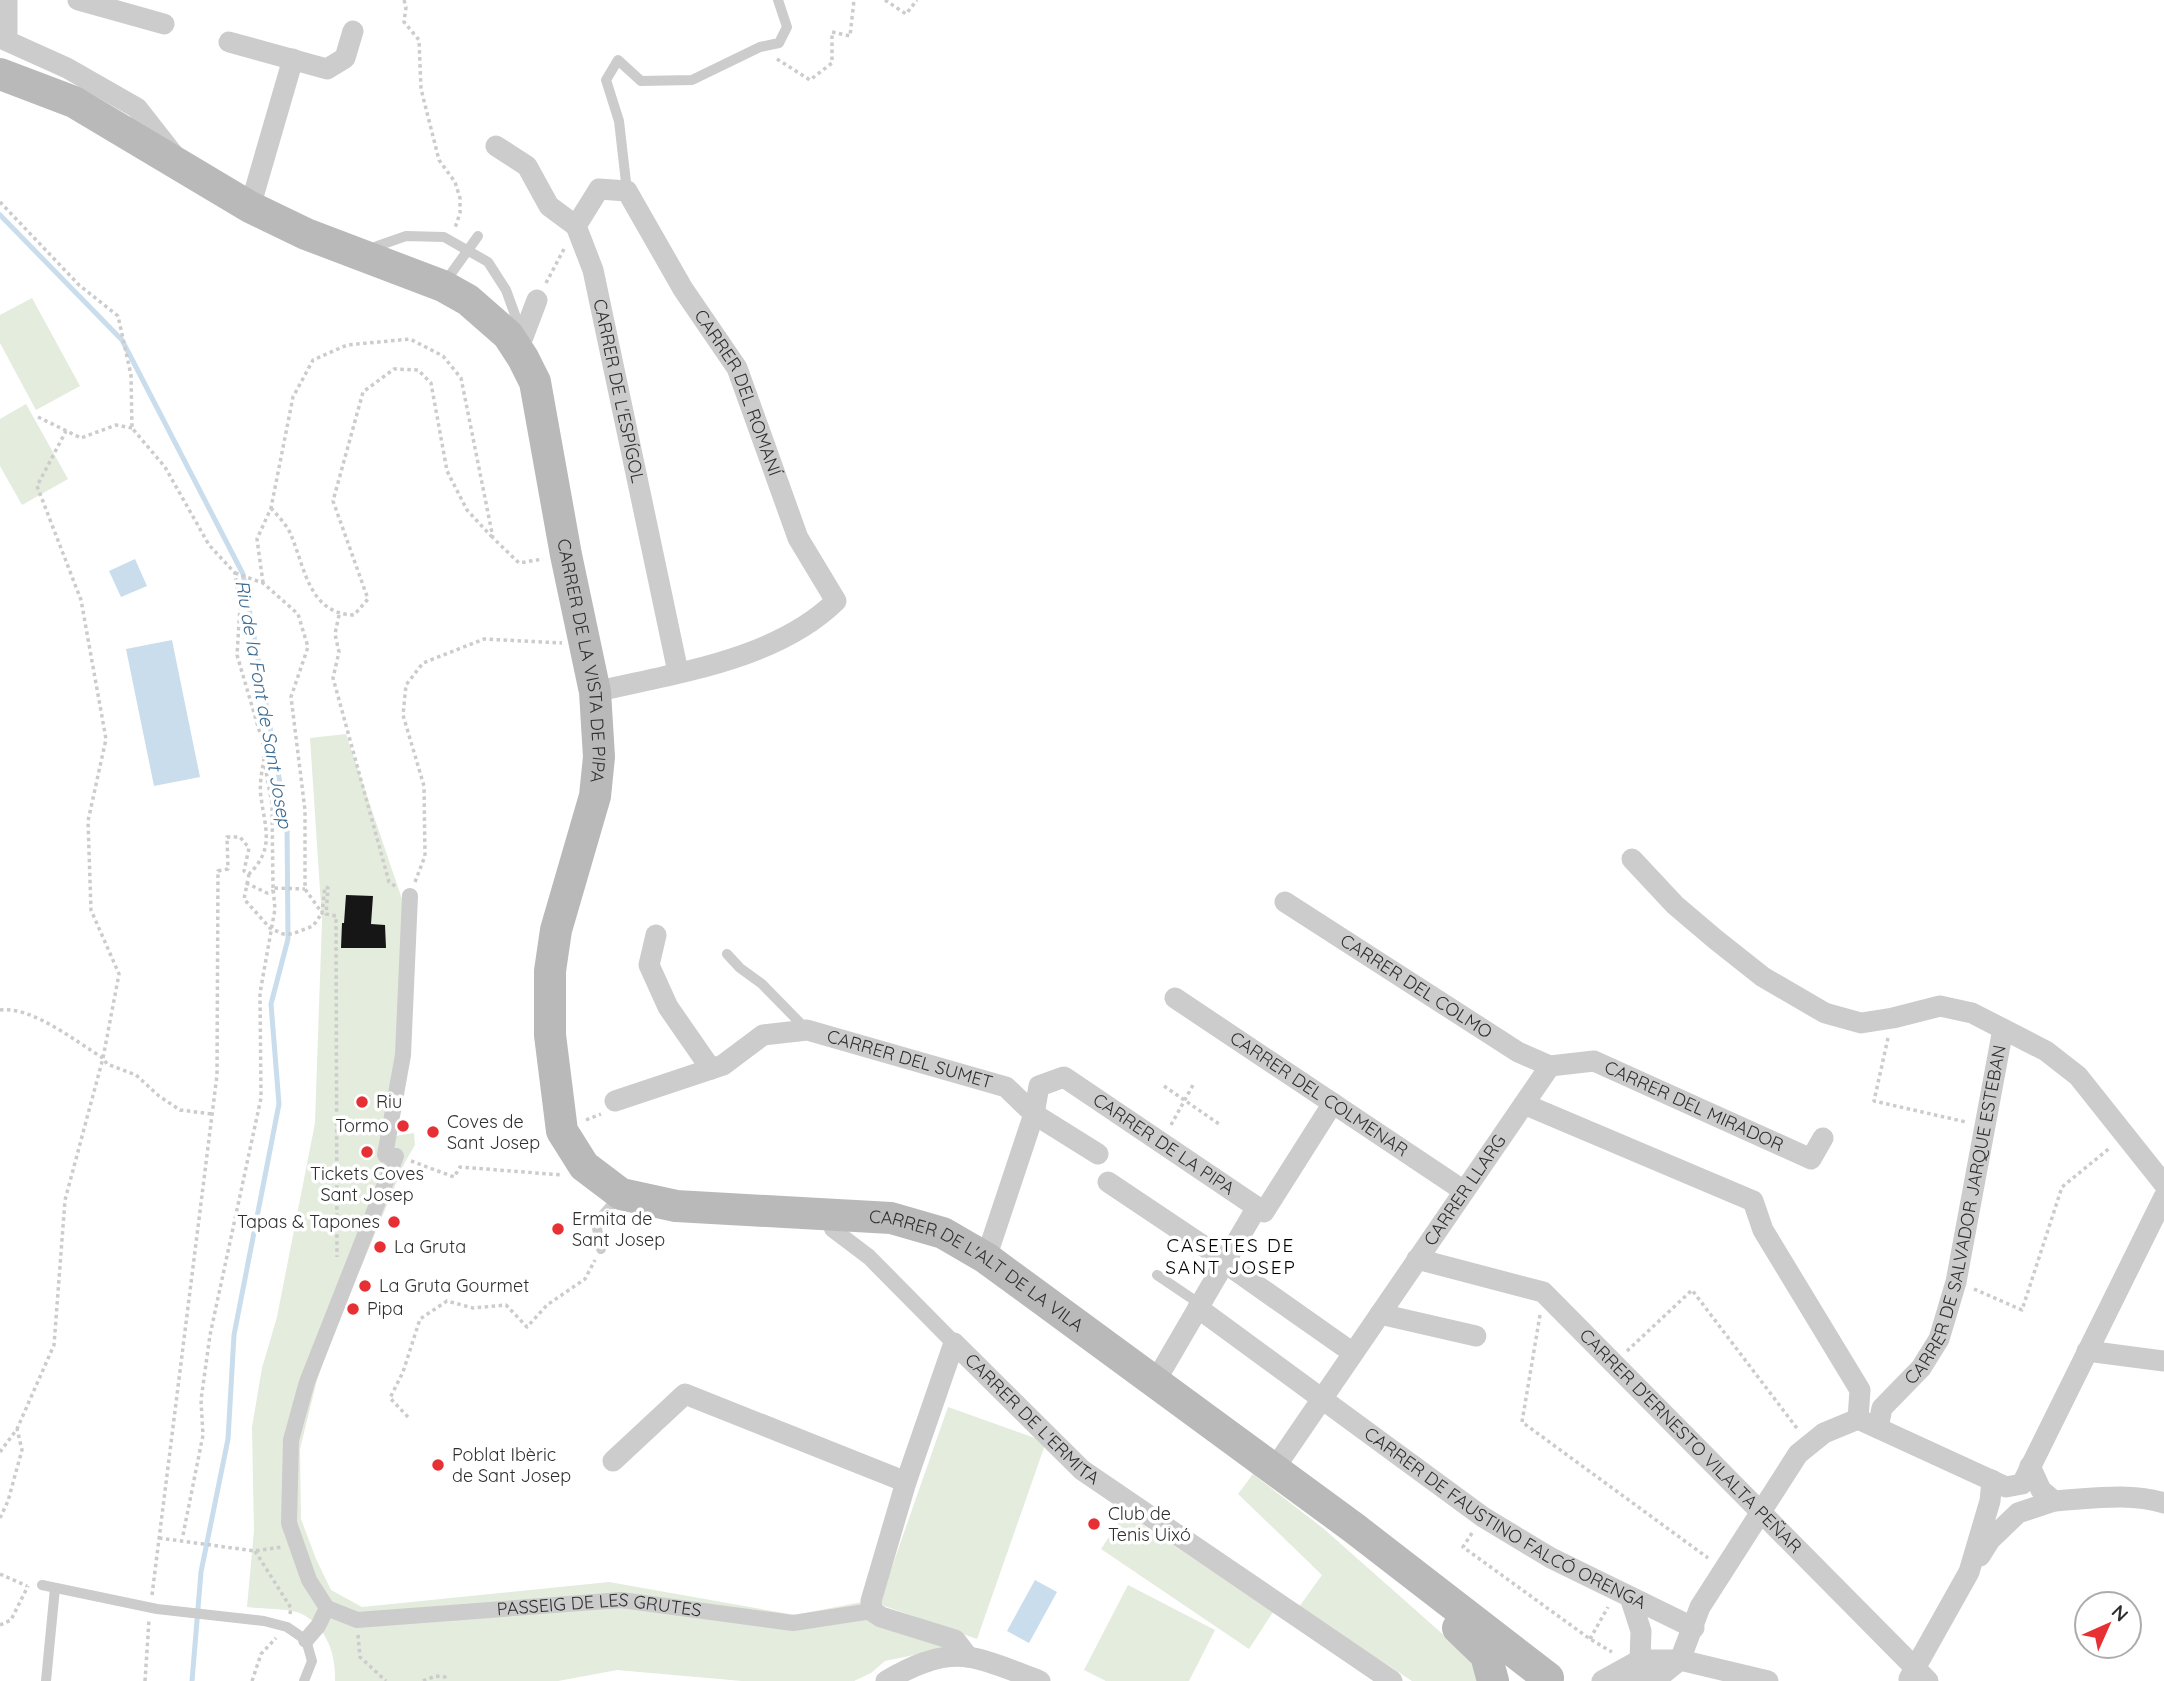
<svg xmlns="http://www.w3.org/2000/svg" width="2164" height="1681" font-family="Quicksand,sans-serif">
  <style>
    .green { fill: #e4ecdd }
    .water { fill: #c9ddec }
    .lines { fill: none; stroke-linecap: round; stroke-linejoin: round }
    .stream { stroke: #c9ddec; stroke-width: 5 }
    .building { fill: #161616 }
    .path { stroke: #ccc; stroke-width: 3.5; stroke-dasharray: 3.5 3.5; stroke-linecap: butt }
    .service { stroke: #ccc; stroke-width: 10 }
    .pedestrian { stroke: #ccc; stroke-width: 16 }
    .minor { stroke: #ccc; stroke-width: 21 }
    .secondary { stroke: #b9b9b9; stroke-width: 32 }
    .poi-dot { fill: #e73033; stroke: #fff; stroke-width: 2.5 }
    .labels { text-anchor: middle; stroke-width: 7; stroke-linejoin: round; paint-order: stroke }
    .street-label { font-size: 18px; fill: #2f2f2f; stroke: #fff }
    .poi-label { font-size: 18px; fill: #2f2f2f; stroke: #fff; text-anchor: start }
    .water-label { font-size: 19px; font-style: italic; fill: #3c6c93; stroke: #fff }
    .neighbourhood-label { font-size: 19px; letter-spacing: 2px; fill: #000; stroke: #fff }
  </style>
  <rect width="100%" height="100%" fill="#fff"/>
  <g class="green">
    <polygon points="32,298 80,386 36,410 0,343 0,315"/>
    <polygon points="26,404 68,479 22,505 0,466 0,419"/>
    <path d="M346,734l57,168 3,163 -17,72 25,-4 1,12 -10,17 -72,172 -16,46 -17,69 1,70 15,40 15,31 31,17 247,-25 186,33 67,-13 91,45 -68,14 -14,12 -17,8h-112l-125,-11 -59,11h-223c1,-26 -8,-54 -33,-67 -11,-6 -41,-5 -55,-7l7,-76 -2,-104 10,-59 15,-51 38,-194 7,-203 -12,-182z"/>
    <polygon points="948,1407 1046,1442 977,1639 879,1604"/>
    <polygon points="1253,1474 1324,1529 1464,1653 1472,1662 1479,1681 1412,1681 1299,1607 1322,1575 1238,1494"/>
    <polygon points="1125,1513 1273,1612 1249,1649 1101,1549"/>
    <polygon points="1128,1585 1215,1630 1189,1681 1106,1681 1084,1670"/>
  </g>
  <g class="water">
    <polygon points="135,559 147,586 121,597 109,571"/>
    <polygon points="172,640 200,777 154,786 126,649"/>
    <polygon points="1035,1580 1057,1592 1029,1643 1007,1631"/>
  </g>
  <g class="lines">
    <polyline class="stream" points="0,215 122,340 243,574 287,823 288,939 271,1004 279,1104 234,1335 228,1439 201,1572 192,1681"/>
  </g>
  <polygon class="building" points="346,895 373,896 371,924 385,925 386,948 341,948 342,923 344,923"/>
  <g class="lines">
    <g class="path">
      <polyline points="404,0 406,7 404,22 419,40 421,89 439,160 455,182 460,198 460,213 455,228"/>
      <polyline points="885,0 906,14 917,0"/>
      <polyline points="777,59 810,80 832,63 832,32 850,36 854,0"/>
      <polyline points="0,202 79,285 118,316 131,375 132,428 165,467 209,545 235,573 240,607 237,655 264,747 264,758"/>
      <polyline points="546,283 564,249"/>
      <polyline points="38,417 81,438 116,425 132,428"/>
      <path d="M271,508c7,8 16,17 20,27 14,33 18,79 63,80l14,-16 -35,-98 30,-109 31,-23 24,1 13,13 16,88 20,39 25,27"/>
      <polyline points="235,573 263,583 298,614 308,647 291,697 305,810 305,889 322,913 325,887 328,888 326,914 336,916 337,1257"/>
      <polyline points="263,583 257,539 271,508 293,397 313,360 347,345 410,339 443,356 461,378 493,538 519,563 543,559"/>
      <polyline points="339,615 335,634 339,652 333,678 389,882 398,888"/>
      <polyline points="265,766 272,804 273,888"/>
      <polyline points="249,874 244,899 270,928 283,934 292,934 313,926 322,913"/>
      <polyline points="415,882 425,856 424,786 403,715 406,685 423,663 484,639 562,643"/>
      <polyline points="246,883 267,893 273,891"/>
      <path d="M0,1010c32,-4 75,31 103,48l4,6 29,11 23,21 21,14 32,4"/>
      <polyline points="1888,1038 1874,1101 1966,1122"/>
      <polyline points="1164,1086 1219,1124"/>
      <polyline points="586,1120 601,1114"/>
      <polyline points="1171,1125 1193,1085"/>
      <polyline points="411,1161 454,1177 460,1167 562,1175"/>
      <polyline points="1974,1289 2022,1310 2062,1187 2111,1147"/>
      <polyline points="1540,1315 1522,1422 1708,1558"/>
      <polyline points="1627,1351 1692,1290 1799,1431"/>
      <polyline points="408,1417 390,1398 403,1372 420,1319 447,1301 473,1308 506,1305 527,1327 547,1305 585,1279 595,1260"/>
      <polyline points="0,1452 17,1429 54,1345 65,1200 103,1058 119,974 91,910 88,821 106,739 81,600 37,486 66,431"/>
      <polyline points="0,1518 8,1501 22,1450 17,1429"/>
      <polyline points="1472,1533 1463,1547 1590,1639 1612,1652"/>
      <polyline points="183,1535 203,1435 201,1400 210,1335 261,1098 260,993 275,909 273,888 305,889"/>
      <polyline points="159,1538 255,1551 282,1547"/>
      <polyline points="255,1551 291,1608 290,1614"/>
      <polyline points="0,1574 27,1586"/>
      <path d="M152,1595l65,-520 1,-204 10,-2 -1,-32h13l9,11 -5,23 5,3c26,-25 16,-46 12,-77 -2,-13 1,-26 3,-38"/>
      <polyline points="0,1625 11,1620 28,1586"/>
      <polyline points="358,1635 360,1657 386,1681"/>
      <polyline points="1590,1639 1608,1607"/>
      <polyline points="145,1681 149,1620"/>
      <polyline points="252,1681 261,1654 276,1638"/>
      <polyline points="423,1681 436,1676 445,1677 446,1681"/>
    </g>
    <g class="service">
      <polyline points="627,191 619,121 606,80 618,60 641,81 692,80 760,47 779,43 787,27 778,0"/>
      <polyline points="366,250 406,236 444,237 488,262 506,290 522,334"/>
      <polyline points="445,282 478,236"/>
      <polyline points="727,954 740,968 762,984 806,1029"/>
      <polyline points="601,1249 596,1223 620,1195"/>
      <polyline points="1157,1275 1200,1304"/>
      <polyline points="42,1585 157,1609 264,1621 287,1627 306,1640 312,1661 304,1681"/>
      <polyline points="46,1681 55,1588"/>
    </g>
    <g class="pedestrian">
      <path id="s1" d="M410,896l-7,159 -18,100 11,1 -89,226 -16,58 -2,83 20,57 18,28 30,12 264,-20 172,23 79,-12"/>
      <polyline points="832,1229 869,1257 954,1343"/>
      <polyline points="306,1640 318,1626 327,1608"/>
    </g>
    <g class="minor">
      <polyline points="7,0 7,41 67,68 137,108 173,154"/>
      <polyline points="78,0 164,24"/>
      <polyline points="229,42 327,69 345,58 353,31"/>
      <path id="s2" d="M496,146l31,20 22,40 27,20 17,44 85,402"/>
      <polyline points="250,207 293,59"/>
      <path id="s3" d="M576,226l23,-37 28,2 56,98 54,79 61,170 38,63c-60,59 -161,72 -241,91"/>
      <polyline points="523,337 537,300"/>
      <polyline points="1632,859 1675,905 1715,939 1763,977 1825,1013 1861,1023 1893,1018 1940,1006 1972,1013 2046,1051 2078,1076 2164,1184"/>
      <path id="s4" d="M1285,902l233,150 32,14 44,-5 217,98 12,-21"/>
      <polyline points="656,935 649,965 668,1007 711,1069"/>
      <path id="s5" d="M1175,998l289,193"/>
      <path id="s6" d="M615,1101l108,-36 40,-30 44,-5 199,57 28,27 64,40"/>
      <polyline points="1524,1104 1753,1201 1763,1230 1860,1390 1858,1419 2006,1487 2022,1484 2164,1197"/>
      <polyline points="1108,1182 1226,1261"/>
      <path id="s7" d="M986,1258l48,-144 5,-28 25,-9 200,135 69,-109"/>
      <path id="s8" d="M1417,1259l126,33 385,389"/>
      <polyline points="1225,1263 1353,1353"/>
      <path id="s9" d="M1198,1308l285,209 68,41 143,70"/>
      <polyline points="1380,1314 1476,1336"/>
      <polyline points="2087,1351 2164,1361"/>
      <polyline points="1155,1382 1257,1207"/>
      <path id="s10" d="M1878,1428l4,-20 39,-40 18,-29 17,-57 47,-253"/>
      <polyline points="613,1461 685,1394 906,1482"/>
      <path d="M2030,1466l11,24 13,11c35,-2 76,-9 110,2"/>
      <path id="s11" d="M1274,1469l276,-403"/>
      <polyline points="1980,1556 1990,1540 2018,1513 2054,1501"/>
      <polyline points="1630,1597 1641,1631 1640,1660"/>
      <path id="s12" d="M968,1657l-13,-17 -74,-23 -9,-6 -1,-10 35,-119 48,-139 128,127 310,211"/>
      <polyline points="1909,1679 1969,1572 1990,1501 1992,1480"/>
      <path d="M886,1681c24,-14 53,-28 82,-24 22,3 50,16 72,24"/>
      <polyline points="1602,1681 1640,1660 1680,1660 1768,1681"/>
      <polyline points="1634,1681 1665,1672 1680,1660 1700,1607 1798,1454 1824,1433 1858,1419"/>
    </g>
    <g class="secondary">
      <path id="s13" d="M0,74l74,28 176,105 56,27 137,52 25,14 40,35 15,23 12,24 31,173 29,137 4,65 -4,39 -39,134 -6,41v64l12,96 22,35 37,28 55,12 215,12 52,15 43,25 368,270 194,150"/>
      <polyline points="1458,1628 1486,1655 1493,1681"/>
    </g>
  </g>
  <g class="poi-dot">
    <circle cx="362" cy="1102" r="7"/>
    <circle cx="403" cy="1126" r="7"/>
    <circle cx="433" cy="1132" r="7"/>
    <circle cx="367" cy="1152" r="7"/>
    <circle cx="394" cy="1222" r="7"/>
    <circle cx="558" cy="1229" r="7"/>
    <circle cx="380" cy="1247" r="7"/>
    <circle cx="365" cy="1286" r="7"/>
    <circle cx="353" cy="1309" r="7"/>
    <circle cx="438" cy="1465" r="7"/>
    <circle cx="1094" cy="1524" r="7"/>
  </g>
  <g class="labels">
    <g class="street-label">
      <text dy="6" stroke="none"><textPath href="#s2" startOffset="287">CARRER DE L'ESPÍGOL</textPath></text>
      <text dy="6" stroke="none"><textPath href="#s3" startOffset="303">CARRER DEL ROMANÍ</textPath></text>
      <text dy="6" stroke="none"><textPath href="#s13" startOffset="912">CARRER DE LA VISTA DE PIPA</textPath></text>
      <text dy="6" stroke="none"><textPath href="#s4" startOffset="156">CARRER DEL COLMO</textPath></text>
      <text dy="6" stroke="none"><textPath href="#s6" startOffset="315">CARRER DEL SUMET</textPath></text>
      <text dy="6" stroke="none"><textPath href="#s5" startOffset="173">CARRER DEL COLMENAR</textPath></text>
      <text dy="6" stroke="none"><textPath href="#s4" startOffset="466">CARRER DEL MIRADOR</textPath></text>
      <text dy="6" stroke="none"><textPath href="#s7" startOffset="327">CARRER DE LA PIPA</textPath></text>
      <text dy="6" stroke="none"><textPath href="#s11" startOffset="338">CARRER LLARG</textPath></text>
      <text dy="6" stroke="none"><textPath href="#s10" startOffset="234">CARRER DE SALVADOR JARQUE ESTEBAN</textPath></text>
      <text dy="6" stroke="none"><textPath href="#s13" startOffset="1850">CARRER DE L'ALT DE LA VILA</textPath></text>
      <text dy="6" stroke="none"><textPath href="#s12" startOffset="500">CARRER DE L'ERMITA</textPath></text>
      <text dy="6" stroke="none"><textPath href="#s8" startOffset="340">CARRER D'ERNESTO VILALTA PEÑAR</textPath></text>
      <text dy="6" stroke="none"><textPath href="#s9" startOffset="373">CARRER DE FAUSTINO FALCÓ ORENGA</textPath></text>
      <text dy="6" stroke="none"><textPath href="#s1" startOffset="1027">PASSEIG DE LES GRUTES</textPath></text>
    </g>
    <g class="poi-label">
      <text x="376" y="1108">Riu</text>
      <text x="447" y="1128">Coves de<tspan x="447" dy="21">Sant Josep</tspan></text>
      <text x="389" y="1132" text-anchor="end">Tormo</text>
      <text x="367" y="1180" text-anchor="middle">Tickets Coves<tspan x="367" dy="21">Sant Josep</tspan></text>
      <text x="572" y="1225">Ermita de<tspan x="572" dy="21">Sant Josep</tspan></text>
      <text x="380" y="1228" text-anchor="end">Tapas &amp; Tapones</text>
      <text x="394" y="1253">La Gruta</text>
      <text x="379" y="1292">La Gruta Gourmet</text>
      <text x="367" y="1315">Pipa</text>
      <text x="452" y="1461">Poblat Ibèric<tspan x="452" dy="21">de Sant Josep</tspan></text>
      <text x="1108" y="1520">Club de<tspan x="1108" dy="21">Tenis Uixó</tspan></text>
    </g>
    <g class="water-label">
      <text transform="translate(264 704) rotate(80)" y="7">Riu de la Font de Sant Josep</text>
    </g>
    <g class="neighbourhood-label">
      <text x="1231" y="1252">CASETES DE<tspan x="1231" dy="22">SANT JOSEP</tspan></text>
    </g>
  </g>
  <g transform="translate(2108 1625) rotate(45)"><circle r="33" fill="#ffffff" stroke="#acacac" stroke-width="2"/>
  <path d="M0-5L12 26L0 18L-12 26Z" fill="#e73033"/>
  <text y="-10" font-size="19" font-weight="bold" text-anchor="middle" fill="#2f2f2f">N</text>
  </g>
</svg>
